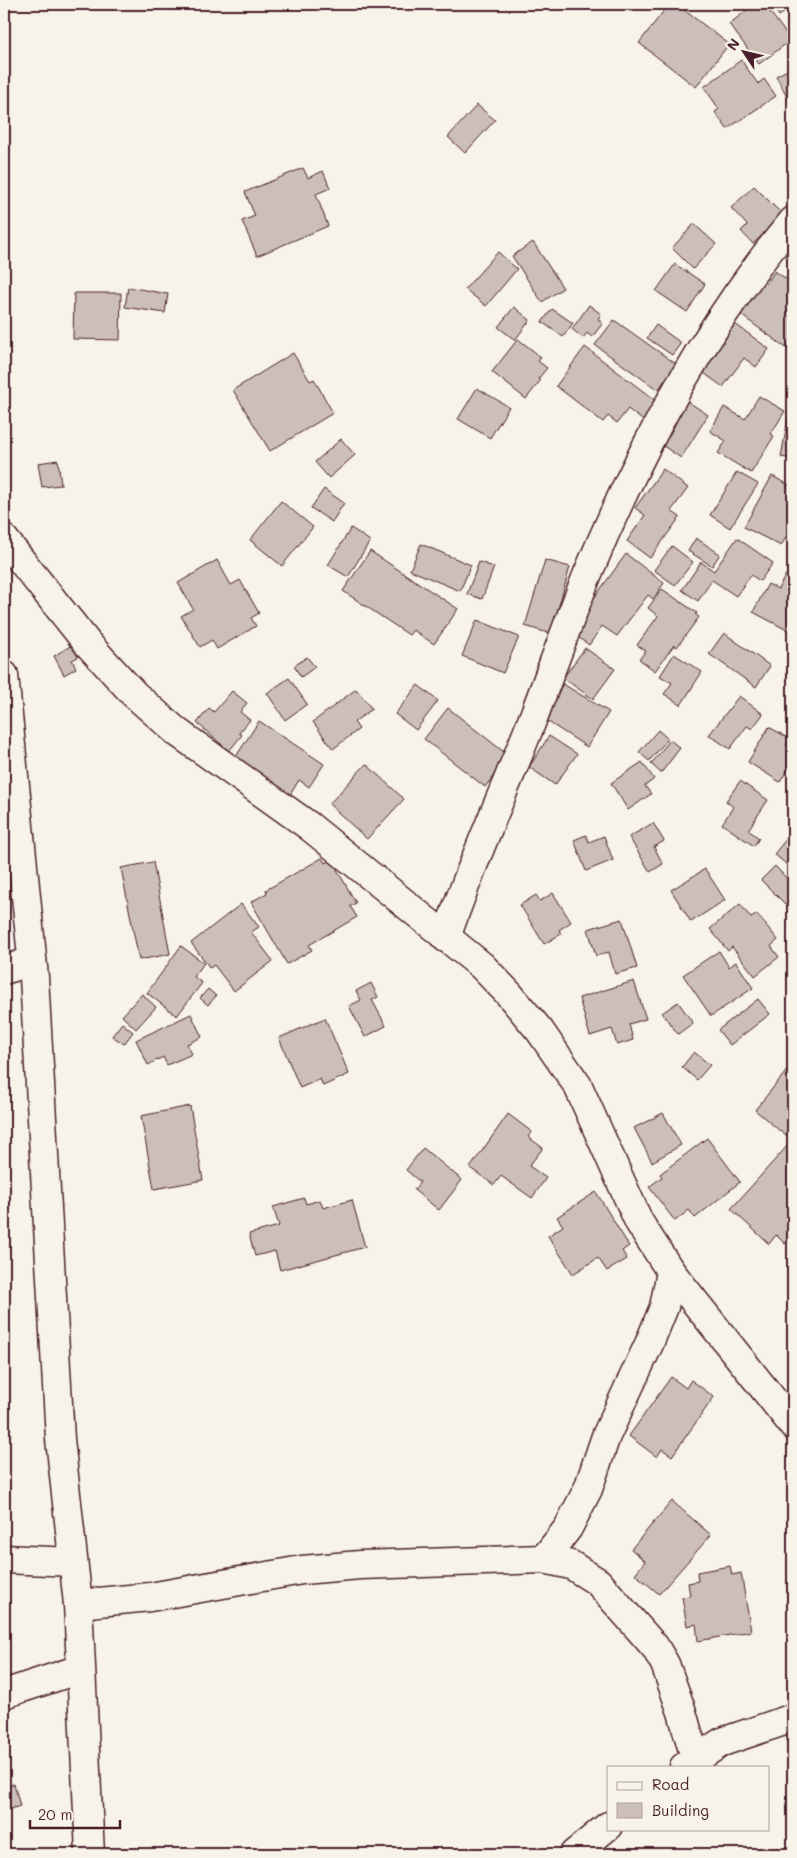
<svg xmlns="http://www.w3.org/2000/svg" width="797" height="1858" font-family="Mali,sans-serif">
  <style>
    .building { fill: #ccbfb9; stroke: #4a1f2b }
    .lines { fill: none; stroke-linecap: round; stroke-linejoin: round }
    .street-casing { stroke: #4a1f2b; stroke-width: 31 }
    .secondary-casing { stroke: #4a1f2b; stroke-width: 31 }
    .street { stroke: #f7f3e8; stroke-width: 28 }
    .secondary { stroke: #f7f3e8; stroke-width: 28 }
  </style>
  <rect width="100%" height="100%" fill="#f7f3e8"/>
  <filter id="ink" filterUnits="userSpaceOnUse"><feTurbulence type="fractalNoise" baseFrequency=".02" numOctaves="2"/><feDisplacementMap in="SourceGraphic" scale="10" xChannelSelector="R" yChannelSelector="G"/><feConvolveMatrix kernelMatrix="1 2 1 2 8 2 1 2 1" color-interpolation-filters="sRGB"/></filter>
  <g filter="url(#ink)">
    <g class="building">
      <polygon points="669,4 676,4 729,44 696,87 639,43"/>
      <polygon points="755,4 764,4 791,40 759,64 729,24"/>
      <polygon points="772,4 793,4 793,7 779,16"/>
      <polygon points="741,60 758,84 764,79 776,96 727,129 715,112 719,109 704,87"/>
      <polygon points="793,67 793,107 792,107 776,76"/>
      <polygon points="477,105 495,120 465,153 448,137"/>
      <polygon points="303,168 308,178 323,171 330,188 316,194 328,226 257,256 242,221 255,216 245,192"/>
      <polygon points="754,186 783,215 753,244 741,231 747,225 731,208"/>
      <polygon points="694,224 716,244 693,269 672,248"/>
      <polygon points="533,242 563,288 542,302 512,256"/>
      <polygon points="498,252 517,269 486,306 465,289"/>
      <polygon points="675,264 705,284 687,312 656,291"/>
      <polygon points="775,271 793,284 793,353 737,312 761,279 766,284"/>
      <polygon points="128,287 168,294 165,313 125,307"/>
      <polygon points="74,293 121,293 120,340 73,339"/>
      <polygon points="589,305 601,314 598,319 603,323 592,337 587,333 583,338 572,329"/>
      <polygon points="514,307 530,320 515,340 498,327"/>
      <polygon points="552,309 573,323 563,337 542,322"/>
      <polygon points="727,318 769,349 756,367 744,358 723,387 697,368"/>
      <polygon points="614,320 676,364 658,390 595,345"/>
      <polygon points="656,325 681,343 672,355 647,338"/>
      <polygon points="518,339 541,357 538,361 547,368 538,379 540,381 526,399 492,372"/>
      <polygon points="585,347 660,404 646,423 628,409 617,423 608,416 603,422 556,386"/>
      <polygon points="293,353 310,381 314,379 333,413 270,451 233,390"/>
      <polygon points="477,388 509,407 490,438 458,419"/>
      <polygon points="759,396 785,411 771,434 774,436 751,473 718,453 726,441 710,431 724,407 745,419"/>
      <polygon points="687,401 708,415 681,458 659,443"/>
      <polygon points="791,403 793,404 793,459 781,457"/>
      <polygon points="341,439 355,455 329,478 315,462"/>
      <polygon points="58,460 61,485 42,487 38,463"/>
      <polygon points="663,469 688,488 671,511 680,517 650,558 627,541 645,515 635,508"/>
      <polygon points="737,472 758,484 730,528 710,515"/>
      <polygon points="772,476 793,487 790,496 793,498 793,525 781,546 744,527"/>
      <polygon points="324,489 344,503 332,522 311,508"/>
      <polygon points="281,501 313,527 282,566 250,540"/>
      <polygon points="351,528 370,541 348,577 328,565"/>
      <polygon points="696,538 720,554 712,566 688,551"/>
      <polygon points="737,538 773,563 760,581 751,575 736,596 712,580 698,601 682,590 701,562 714,571"/>
      <polygon points="421,544 471,565 460,591 410,570"/>
      <polygon points="672,546 693,562 675,585 654,570"/>
      <polygon points="370,551 458,609 434,644 413,630 409,635 343,591"/>
      <polygon points="626,554 664,583 653,599 648,595 617,636 602,626 589,645 570,631"/>
      <polygon points="217,560 231,585 240,580 259,613 251,618 256,626 217,649 212,640 200,647 181,616 193,609 178,583"/>
      <polygon points="545,560 570,567 551,634 525,626"/>
      <polygon points="479,562 494,567 482,599 467,594"/>
      <polygon points="788,571 793,573 793,617 787,630 753,612 768,584 778,589"/>
      <polygon points="662,589 697,613 695,614 699,617 677,647 674,645 655,671 639,659 646,651 637,645 658,616 648,608"/>
      <polygon points="477,620 519,637 503,673 462,656"/>
      <polygon points="724,633 770,666 756,687 709,654"/>
      <polygon points="72,645 78,657 72,660 76,668 64,675 54,656"/>
      <polygon points="585,648 615,669 593,699 563,678"/>
      <polygon points="674,654 702,672 681,705 664,694 672,683 660,676"/>
      <polygon points="307,657 315,667 301,677 294,666"/>
      <polygon points="289,678 307,704 285,720 267,693"/>
      <polygon points="563,684 609,712 587,747 542,718"/>
      <polygon points="418,685 438,701 416,730 395,714"/>
      <polygon points="356,689 372,709 354,722 359,729 333,749 313,722"/>
      <polygon points="232,691 247,703 240,712 250,720 239,733 242,735 229,751 197,723 209,708 214,712"/>
      <polygon points="739,696 763,714 752,729 747,726 730,749 709,735"/>
      <polygon points="448,708 509,756 485,787 424,739"/>
      <polygon points="259,721 324,764 309,787 299,780 290,795 235,758"/>
      <polygon points="769,727 790,739 786,745 793,749 793,761 780,782 748,762"/>
      <polygon points="658,730 668,739 649,761 639,752"/>
      <polygon points="549,736 577,754 555,785 529,767"/>
      <polygon points="670,740 680,748 661,773 651,764"/>
      <polygon points="642,762 654,779 645,786 651,794 628,810 611,783"/>
      <polygon points="366,764 404,799 367,839 329,804"/>
      <polygon points="740,781 768,800 748,830 759,838 754,846 722,824 733,807 726,801"/>
      <polygon points="653,823 664,841 654,847 663,864 650,872 629,837"/>
      <polygon points="793,831 793,865 791,868 774,854"/>
      <polygon points="586,835 589,842 604,836 613,860 586,871 574,840"/>
      <polygon points="322,858 325,863 331,859 356,903 350,906 357,917 309,945 312,950 287,964 251,902 267,893 266,890"/>
      <polygon points="153,862 170,954 139,960 121,868"/>
      <polygon points="775,866 793,885 793,902 788,907 761,880"/>
      <polygon points="705,869 725,900 691,922 671,890"/>
      <polygon points="553,893 571,922 559,930 561,934 544,944 520,905 536,895 540,901"/>
      <polygon points="241,904 259,927 251,932 273,961 234,991 214,965 210,968 191,943"/>
      <polygon points="740,904 751,918 757,914 778,940 771,946 779,957 755,976 732,947 728,951 710,929"/>
      <polygon points="622,919 637,968 615,974 609,952 596,956 588,929"/>
      <polygon points="181,946 204,963 194,977 202,983 177,1016 147,993"/>
      <polygon points="719,951 729,967 736,962 753,988 711,1016 683,975"/>
      <polygon points="634,981 646,1019 629,1024 633,1040 617,1045 612,1029 590,1036 579,998"/>
      <polygon points="371,983 378,997 372,1000 386,1026 365,1037 349,1006 361,1000 356,991"/>
      <polygon points="208,989 216,996 208,1005 200,998"/>
      <polygon points="142,994 156,1007 136,1029 122,1016"/>
      <polygon points="758,999 770,1014 730,1045 718,1030"/>
      <polygon points="678,1002 693,1023 678,1034 662,1013"/>
      <polygon points="191,1014 202,1037 187,1044 192,1054 167,1065 163,1057 148,1065 136,1040"/>
      <polygon points="325,1018 349,1074 323,1086 320,1079 300,1088 279,1038"/>
      <polygon points="122,1023 133,1032 124,1044 112,1036"/>
      <polygon points="694,1052 710,1065 697,1080 682,1067"/>
      <polygon points="789,1068 793,1071 793,1127 786,1136 755,1110"/>
      <polygon points="190,1106 203,1180 154,1189 141,1116"/>
      <polygon points="663,1113 681,1145 652,1162 634,1128"/>
      <polygon points="508,1114 532,1132 528,1137 543,1148 529,1166 546,1178 532,1198 501,1176 494,1185 470,1168"/>
      <polygon points="707,1138 740,1182 695,1218 689,1210 675,1221 649,1187 662,1177 660,1174"/>
      <polygon points="789,1144 793,1147 793,1235 785,1244 776,1235 769,1244 731,1209"/>
      <polygon points="423,1148 462,1180 439,1210 414,1190 420,1182 406,1170"/>
      <polygon points="596,1192 629,1246 622,1251 627,1259 607,1271 598,1258 573,1274 548,1236 563,1226 557,1217"/>
      <polygon points="304,1198 306,1204 320,1200 323,1208 352,1200 365,1247 280,1270 275,1251 255,1256 249,1234 279,1226 273,1207"/>
      <polygon points="671,1377 686,1388 691,1380 714,1397 672,1456 662,1449 657,1457 629,1436"/>
      <polygon points="672,1501 711,1535 659,1594 635,1574 645,1561 631,1549"/>
      <polygon points="730,1566 732,1575 741,1573 751,1631 698,1641 696,1624 687,1626 682,1597 690,1596 688,1583 698,1581 697,1572"/>
      <polygon points="14,1784 20,1806 4,1811 4,1787"/>
    </g>
    <g class="lines">
      <defs>
        <g id="street">
          <polyline points="4,539 88,644 134,694 177,732 309,826 482,966 509,994 540,1031 578,1086 639,1222 671,1272 793,1425"/>
          <path d="M446,938c26,-77 60,-150 89,-225 17,-45 33,-90 51,-135 44,-107 101,-217 170,-310 11,-16 25,-32 37,-47"/>
          <polyline points="4,970 32,961"/>
          <polyline points="4,1559 73,1562"/>
          <polyline points="544,1559 568,1528 588,1489 606,1436 649,1344 664,1307 671,1272"/>
          <polyline points="78,1604 150,1597 302,1570 360,1565 544,1559 571,1565 598,1582 655,1647 665,1664 682,1712 695,1758"/>
          <polyline points="4,1694 80,1669"/>
          <polyline points="684,1767 722,1742 793,1718"/>
          <polyline points="574,1854 608,1826"/>
        </g>
        <polyline id="secondary" points="4,675 34,977 60,1439 78,1604 90,1854"/>
      </defs>
      <use href="#street" class="street-casing"/>
      <use href="#secondary" class="secondary-casing"/>
      <use href="#street" class="street"/>
      <use href="#secondary" class="secondary"/>
    </g>
  </g>
  <rect width="797" height="1858" fill="none" stroke="#f7f3e8" stroke-width="20"/>
  <rect x="10" y="10" width="777" height="1838" fill="none" stroke="#4a1f2b" stroke-width="2" filter="url(#ink)"/>
  <rect x="607" y="1766" width="162" height="65" fill="#f7f3e8" stroke="#b29e9c"/>
  <rect x="617" y="1782" width="25" height="8" fill="#f7f3e8" stroke="#b29e9c"/>
  <text x="652" y="1790" font-size="15" fill="#4a1f2b">Road</text>
  <rect x="617" y="1803" width="25" height="15" fill="#ccbfb9" stroke="#b29e9c"/>
  <text x="652" y="1816" font-size="15" fill="#4a1f2b">Building</text>
  <g transform="translate(744 52) rotate(305)" stroke="#f7f3e8" stroke-width="4" paint-order="stroke">
  <path d="M0-4L9 19L0 12L-9 19Z" fill="#4a1f2b"/>
  <text y="-8" font-size="14" font-weight="bold" text-anchor="middle" fill="#4a1f2b">N</text>
  </g>
  <path d="M30 1820v8h90v-8" fill="none" stroke="#4a1f2b" stroke-width="2.5"/>
  <text x="38" y="1820" font-size="15" fill="#4a1f2b" stroke="#f7f3e8" stroke-width="4" paint-order="stroke">20 m</text>
</svg>
